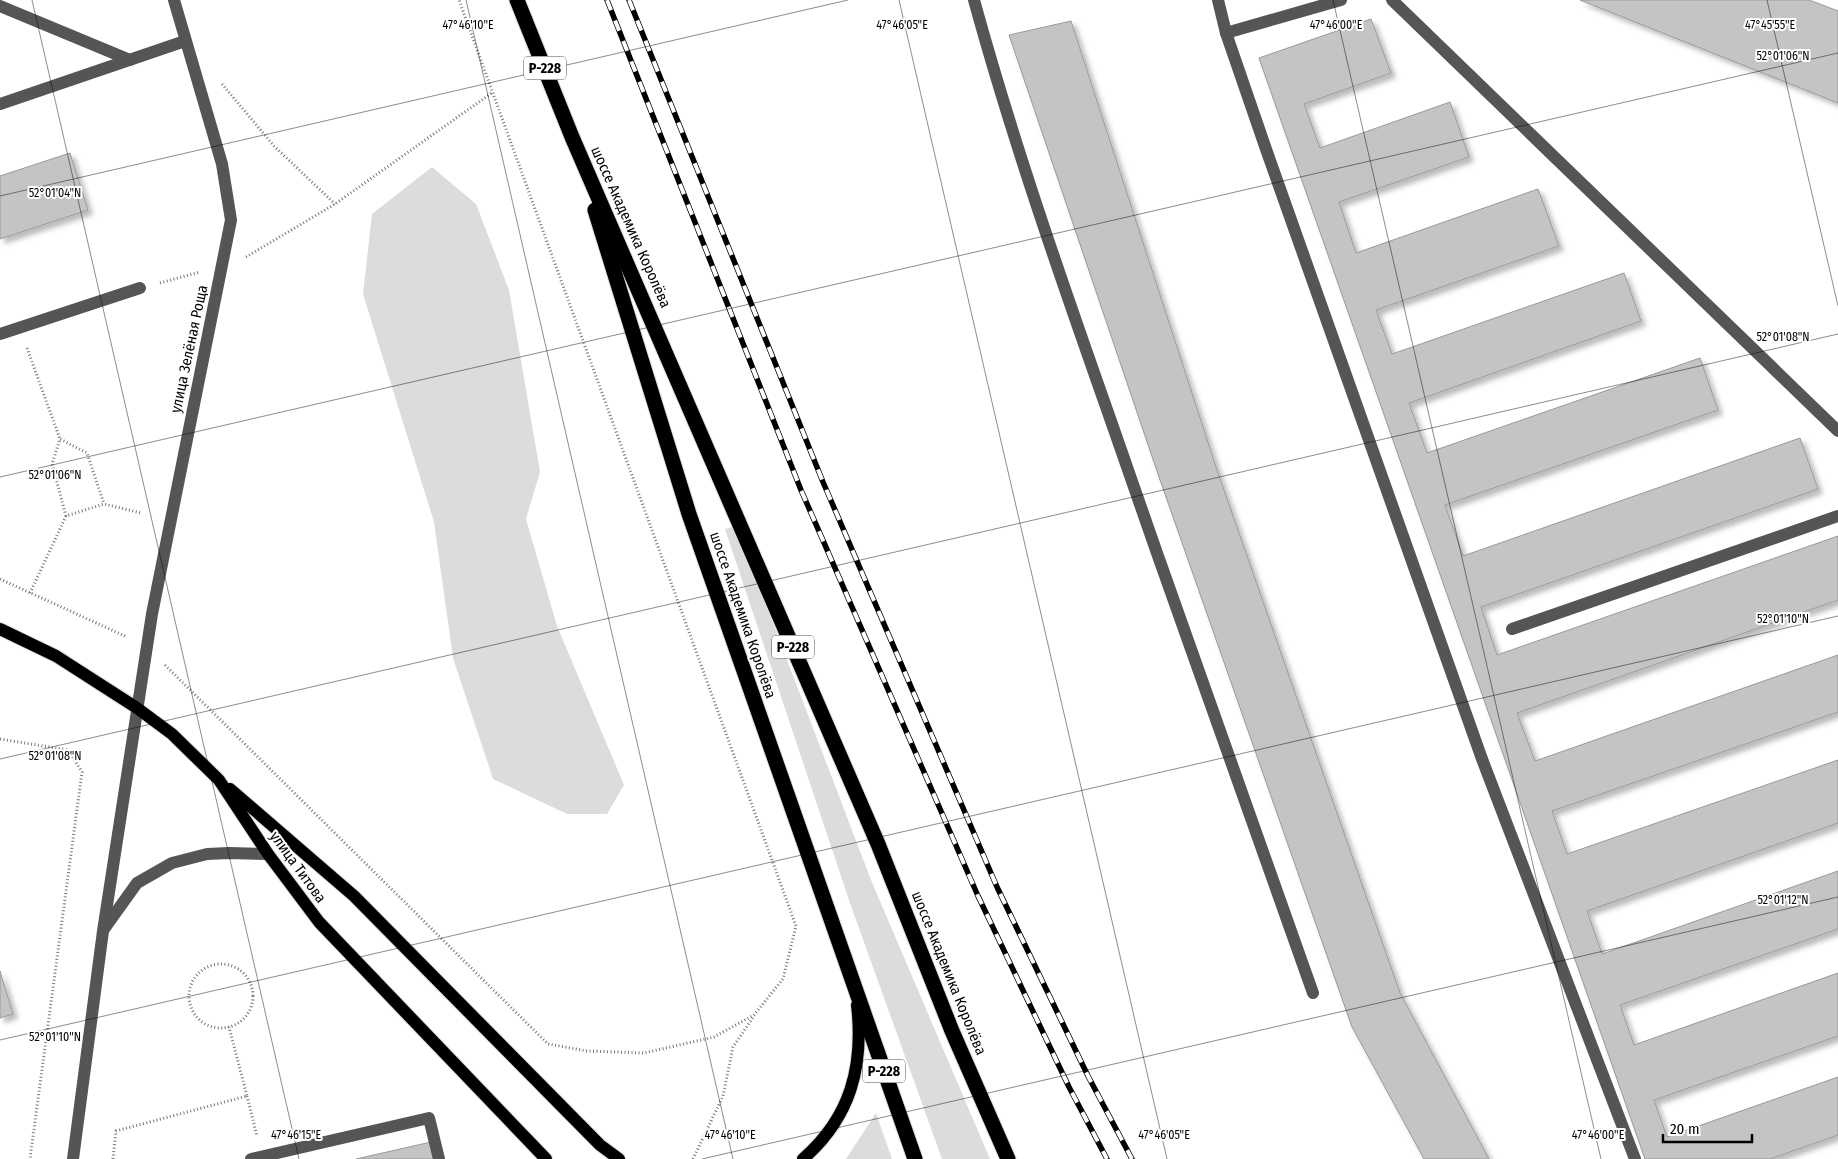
<svg xmlns="http://www.w3.org/2000/svg" width="1838" height="1159" font-family="'Fira Sans Condensed',sans-serif">
  <style>
    .green { fill: #dcdcdc }
    .building { fill: #c4c4c4; stroke: #999; filter: url(#shadow) }
    .lines { fill: none; stroke-linecap: round; stroke-linejoin: round }
    .major-casing { stroke: #dbdbdb; stroke-width: 14 }
    .highway-casing { stroke: #dbdbdb; stroke-width: 17 }
    .path { stroke: #777; stroke-width: 3; stroke-dasharray: 1 2.5; stroke-linecap: butt }
    .minor { stroke: #555; stroke-width: 12 }
    .major { stroke: #000; stroke-width: 12 }
    .highway { stroke: #000; stroke-width: 15 }
    .rail-casing { stroke: #000; stroke-width: 5.5 }
    .rail { stroke: #fff; stroke-width: 4; stroke-dasharray: 11; stroke-linecap: butt }
    .ticks { fill: none; stroke: #000; stroke-width: 1; stroke-opacity: 0.45 }
    .labels { text-anchor: middle; stroke-width: 4; stroke-linejoin: round; paint-order: stroke }
    .shield { fill: #fff; stroke: #4c4c4c; stroke-width: 1 }
    .shield-label { font-size: 14px; font-weight: bold; fill: #000 }
    .street-label { font-size: 15px; fill: #000; stroke: #fff }
    .ticks-label { font-size: 12px; text-anchor: middle; fill: #000; stroke: #fff; stroke-width: 4; stroke-linejoin: round; paint-order: stroke }
  </style>
  <defs>
    <filter id="shadow"><feDropShadow dx="4.5" dy="4.5" stdDeviation="2.5" flood-color="#0004"/></filter>
  </defs>
  <rect width="100%" height="100%" fill="#fff"/>
  <g class="green">
    <polygon points="432,167 476,204 509,290 540,472 526,519 557,626 624,785 607,814 567,814 493,779 453,658 434,522 363,294 372,214"/>
    <polygon points="736,526 871,880 990,1159 942,1159 851,906 725,529"/>
    <polygon points="876,1113 892,1159 846,1159"/>
  </g>
  <g class="building">
    <polygon points="1580,0 1809,0 1838,11 1838,103"/>
    <polygon points="1371,19 1391,73 1304,104 1320,148 1450,102 1469,157 1339,202 1356,253 1538,189 1559,246 1376,310 1392,354 1624,273 1641,321 1409,403 1427,453 1700,358 1718,410 1445,505 1463,556 1800,438 1818,489 1481,607 1497,655 1838,536 1838,600 1517,713 1535,761 1838,655 1838,712 1552,811 1567,854 1838,760 1838,823 1587,911 1602,954 1838,871 1838,929 1620,1005 1634,1045 1838,973 1838,1036 1654,1100 1667,1137 1838,1077 1838,1135 1770,1159 1645,1159 1259,58"/>
    <polygon points="1071,21 1217,470 1400,993 1489,1159 1424,1159 1352,1027 1159,477 1009,35"/>
    <polygon points="70,153 88,210 0,239 0,176"/>
    <polygon points="0,971 13,1014 0,1018"/>
    <polygon points="431,1142 435,1159 356,1159"/>
  </g>
  <g class="lines">
    <defs>
      <g id="major">
        <polyline points="0,629 56,656 137,708 172,734 219,780 268,854 319,922 546,1159"/>
        <polyline points="230,789 354,896 600,1145 619,1159"/>
        <path d="M803,1159c48,-42 61,-93 54,-154"/>
      </g>
      <g id="highway">
        <polyline points="517,0 572,137 878,844 952,1031 1008,1159"/>
        <polyline points="595,210 689,514 915,1159"/>
      </g>
    </defs>
    <use href="#major" class="major-casing"/>
    <use href="#highway" class="highway-casing"/>
    <g class="path">
      <polyline points="222,84 274,146 335,204"/>
      <polyline points="246,257 335,204 493,92"/>
      <polyline points="160,283 200,272"/>
      <polyline points="27,348 60,439"/>
      <polyline points="66,516 52,464 60,439 87,453 104,504"/>
      <polyline points="0,579 127,637"/>
      <polyline points="30,593 66,516 104,504 141,513"/>
      <polyline points="165,665 548,1044 587,1051 644,1053 714,1037 754,1015 783,979 796,926 459,0"/>
      <polyline points="0,739 68,750 82,772 30,1159"/>
      <circle cx="221" cy="996" r="32"/>
      <polyline points="247,1096 257,1136"/>
      <polyline points="113,1159 116,1131 247,1096 229,1027"/>
      <polyline points="693,1159 723,1096 733,1047 754,1016"/>
    </g>
    <g class="minor">
      <path d="M974,0c39,142 88,282 137,421 66,191 134,381 202,572"/>
      <polyline points="1218,0 1226,33 1267,152 1482,759 1635,1159"/>
      <polyline points="1392,0 1838,431"/>
      <polyline points="0,6 130,60"/>
      <polyline points="1226,33 1341,0"/>
      <polyline points="0,104 185,41"/>
      <polyline points="0,334 140,288"/>
      <polyline points="1512,629 1838,516"/>
      <polyline points="104,929 137,883 172,863 207,854 229,853 268,854"/>
      <polyline points="73,1159 103,931 152,614 231,220 222,164 174,0"/>
      <polyline points="251,1159 429,1118 439,1159"/>
    </g>
    <use href="#major" class="major"/>
    <use href="#highway" class="highway"/>
    <defs>
      <g id="rail">
        <polyline points="607,0 801,490 978,896 1069,1087 1107,1159"/>
        <polyline points="629,0 823,482 997,887 1088,1076 1132,1159"/>
      </g>
    </defs>
    <use href="#rail" class="rail-casing"/>
    <use href="#rail" class="rail"/>
  </g>
  <path class="ticks" d="M32,0l267,1159M466,0l267,1159M899,0l268,1159M1333,0l268,1159M1767,0l71,306M0,196l848,-196M0,477l1838,-424M0,759l1838,-425M0,1040l1838,-424M702,1159l1136,-262"/>
  <g class="labels">
    <g class="shield">
      <rect x="524" y="56.5" width="42" height="23" rx="4"/>
      <rect x="772" y="635.5" width="42" height="23" rx="4"/>
      <rect x="863" y="1059.5" width="42" height="23" rx="4"/>
    </g>
    <g class="shield-label">
      <text x="545" y="73">Р-228</text>
      <text x="793" y="652">Р-228</text>
      <text x="884" y="1076">Р-228</text>
    </g>
    <g class="street-label">
      <text transform="translate(631 227) rotate(66)" y="5">шоссе Академика Королёва</text>
      <text transform="translate(189 349) rotate(-78)" y="5">улица Зелёная Роща</text>
      <text transform="translate(743 615) rotate(71)" y="5">шоссе Академика Королёва</text>
      <text transform="translate(298 867) rotate(54)" y="5">улица Титова</text>
      <text transform="translate(949 973) rotate(68)" y="5">шоссе Академика Королёва</text>
    </g>
  </g>
  <g class="ticks-label">
    <text x="468" y="29">47°46'10"E</text>
    <text x="902" y="29">47°46'05"E</text>
    <text x="1336" y="29">47°46'00"E</text>
    <text x="1770" y="29">47°45'55"E</text>
    <text x="1783" y="60">52°01'06"N</text>
    <text x="55" y="197">52°01'04"N</text>
    <text x="1783" y="341">52°01'08"N</text>
    <text x="55" y="479">52°01'06"N</text>
    <text x="1783" y="623">52°01'10"N</text>
    <text x="55" y="760">52°01'08"N</text>
    <text x="1783" y="904">52°01'12"N</text>
    <text x="55" y="1041">52°01'10"N</text>
    <text x="296" y="1139">47°46'15"E</text>
    <text x="730" y="1139">47°46'10"E</text>
    <text x="1164" y="1139">47°46'05"E</text>
    <text x="1598" y="1139">47°46'00"E</text>
  </g>
  <path d="M1663 1134v8h89v-8" fill="none" stroke="#000000" stroke-width="2.5"/>
  <text x="1670" y="1134" font-size="15" fill="#000000" stroke="#ffffff" stroke-width="4" paint-order="stroke">20 m</text>
</svg>
